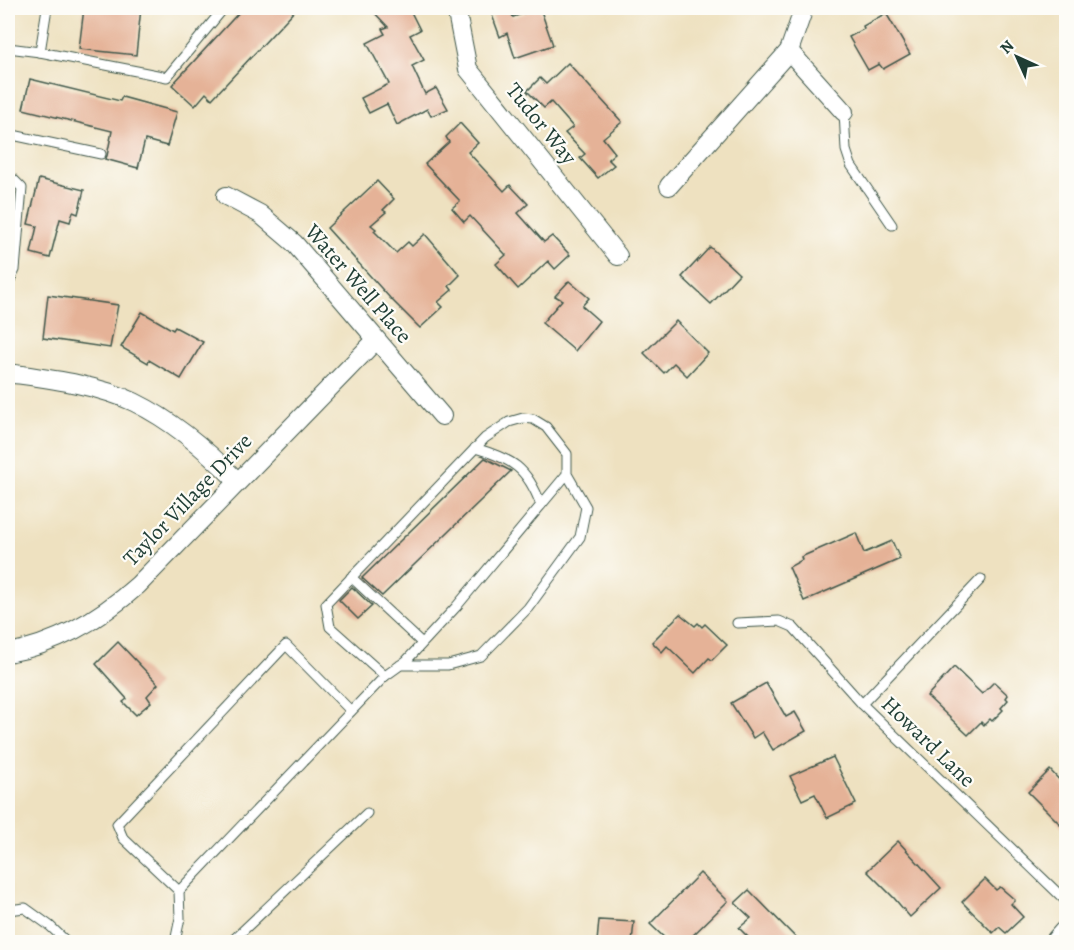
<svg xmlns="http://www.w3.org/2000/svg" width="1074" height="950" font-family="Alegreya,serif">
  <style>
    .building { fill: #e5b297 }
    .lines { fill: none; stroke-linecap: round; stroke-linejoin: round }
    .lane-casing { stroke: #3e5649; stroke-width: 11 }
    .street-casing { stroke: #3e5649; stroke-width: 20 }
    .secondary-casing { stroke: #3e5649; stroke-width: 28 }
    .lane { stroke: #fff; stroke-width: 9 }
    .street { stroke: #fff; stroke-width: 18 }
    .secondary { stroke: #fff; stroke-width: 26 }
    .labels { text-anchor: middle; stroke-width: 4.5; stroke-linejoin: round; paint-order: stroke }
    .street-label { font-size: 22px; fill: #1f3d34; stroke: #fdfcf7 }
  </style>
  <rect width="100%" height="100%" fill="#fdfcf7"/>
  <filter id="ink" filterUnits="userSpaceOnUse"><feTurbulence type="fractalNoise" baseFrequency=".0167" numOctaves="2"/><feDisplacementMap in="SourceGraphic" scale="12" xChannelSelector="R" yChannelSelector="G"/><feConvolveMatrix kernelMatrix="1 2 1 2 8 2 1 2 1" color-interpolation-filters="sRGB"/></filter>
  <filter id="wash" filterUnits="userSpaceOnUse"><feTurbulence type="fractalNoise" baseFrequency=".008" numOctaves="4" result="noise"/><feDisplacementMap in="SourceGraphic" scale="24" xChannelSelector="R" yChannelSelector="G"/><feGaussianBlur stdDeviation="1.35" result="paint"/><feColorMatrix in="noise" values="0 0 0 0 0 0 0 0 0 0 0 0 0 0 0 0 0 1.4 0 .05"/><feComposite in="paint" operator="in"/></filter>
  <g filter="url(#wash)">
    <rect width="100%" height="100%" fill="#eee1c0"/>
    <g id="blocks">
      <g class="building">
        <polygon points="84,8 141,8 136,55 79,49"/>
        <polygon points="243,8 297,8 212,99 206,93 195,106 172,85"/>
        <polygon points="370,8 409,8 420,30 410,35 424,60 412,66 425,94 436,88 448,109 431,116 427,109 397,125 387,104 369,113 361,98 389,84 367,43 385,34 382,29 388,27"/>
        <polygon points="509,8 513,17 540,8 553,45 515,58 507,33 500,37 492,15"/>
        <polygon points="886,13 910,54 883,69 879,64 868,70 849,37 864,29 863,26"/>
        <polygon points="568,63 622,122 603,138 615,153 608,159 614,165 598,178 580,158 585,154 565,133 573,127 551,102 544,108 527,91 540,78 546,84"/>
        <polygon points="30,79 120,101 122,97 177,112 167,146 145,140 138,168 105,159 107,156 112,131 23,109"/>
        <polygon points="460,123 478,143 468,152 504,191 510,185 528,204 518,213 544,242 552,236 570,255 555,269 548,261 518,289 496,264 506,255 470,216 464,222 452,208 460,201 425,164 449,142 446,137"/>
        <polygon points="39,179 84,190 78,214 73,212 70,222 60,219 50,258 31,253 37,226 28,224"/>
        <polygon points="377,181 394,199 383,210 386,212 371,225 376,229 374,231 396,253 408,242 412,246 425,234 460,275 449,286 452,290 438,302 443,307 420,328 390,298 327,228"/>
        <polygon points="710,247 739,274 711,304 682,277"/>
        <polygon points="569,281 589,298 582,306 599,321 575,351 542,323 562,300 555,296"/>
        <polygon points="48,295 118,305 110,348 43,338"/>
        <polygon points="142,312 173,330 175,327 203,342 181,379 149,360 148,363 121,347"/>
        <polygon points="676,321 708,353 687,376 674,363 664,373 644,353"/>
        <polygon points="485,458 511,471 382,596 362,578"/>
        <polygon points="856,533 864,553 892,541 900,559 804,601 789,567 802,560 801,557"/>
        <polygon points="352,587 372,606 358,619 339,600"/>
        <polygon points="680,614 695,626 698,623 702,627 705,624 727,645 712,660 709,658 695,673 667,646 662,652 652,642"/>
        <polygon points="118,642 158,684 147,696 151,702 136,715 123,702 127,699 96,664"/>
        <polygon points="954,667 982,694 994,682 1008,695 1006,698 1008,700 1001,708 1003,710 992,721 990,719 984,725 981,722 968,735 927,696"/>
        <polygon points="766,683 786,717 795,712 806,731 773,750 762,732 753,738 731,703"/>
        <polygon points="833,757 856,804 827,818 815,794 802,800 790,776"/>
        <polygon points="1050,770 1066,787 1066,830 1028,792"/>
        <polygon points="898,841 941,888 910,917 894,898 867,871"/>
        <polygon points="700,873 728,901 686,942 669,942 650,924"/>
        <polygon points="985,879 996,890 1000,887 1015,900 1011,904 1023,917 1006,933 999,927 993,933 962,902"/>
        <polygon points="749,890 800,942 753,942 739,928 751,918 735,903"/>
        <polygon points="599,920 634,922 632,942 597,942"/>
      </g>
    </g>
  </g>
  <g filter="url(#ink)">
    <use href="#blocks" fill-opacity="0" stroke="#3e5649" stroke-width="1.5"/>
    <g class="lines">
      <defs>
        <g id="lane">
          <polyline points="8,48 40,52 47,8"/>
          <polyline points="40,52 167,77 224,8"/>
          <polyline points="844,112 846,150 851,165 892,225"/>
          <polyline points="8,134 101,154"/>
          <polyline points="8,174 22,188 15,270 8,284"/>
          <path d="M475,448c37,11 52,19 66,57"/>
          <polyline points="351,577 422,643"/>
          <polyline points="981,579 862,704 1066,901"/>
          <polyline points="737,623 779,621 793,627 862,704"/>
          <polyline points="400,665 448,665 481,656 528,608 580,537 586,507 567,474 567,454 546,427 533,419 523,418 509,422 485,438 326,604 330,627 385,676 406,661 456,607 567,474"/>
          <polyline points="179,891 123,838 117,824 286,645 351,711"/>
          <polyline points="8,910 25,908 50,926 67,942"/>
          <polyline points="175,942 180,918 179,891 385,676"/>
          <polyline points="231,942 367,813"/>
        </g>
        <g id="street">
          <polyline points="456,8 468,69 618,256"/>
          <polyline points="789,51 844,112"/>
          <polyline points="669,186 789,51 804,8"/>
          <polyline points="226,196 260,214 294,243 442,416"/>
          <path d="M8,373c42,6 87,11 126,29 39,19 74,49 103,79"/>
          <path d="M8,653c50,-9 92,-34 130,-68l238,-245"/>
        </g>
        <polyline id="secondary" points="1059,942 1066,934"/>
      </defs>
      <use href="#lane" class="lane-casing"/>
      <use href="#street" class="street-casing"/>
      <use href="#secondary" class="secondary-casing"/>
      <use href="#lane" class="lane"/>
      <use href="#street" class="street"/>
      <use href="#secondary" class="secondary"/>
    </g>
  </g>
  <g class="labels">
    <g class="street-label">
      <text transform="translate(542 123) rotate(51)" y="8">Tudor Way</text>
      <text transform="translate(359 283) rotate(49)" y="8">Water Well Place</text>
      <text transform="translate(187 499) rotate(-46)" y="8">Taylor Village Drive</text>
      <text transform="translate(929 741) rotate(44)" y="8">Howard Lane</text>
    </g>
  </g>
  <rect width="1074" height="950" fill="none" stroke="#fdfcf7" stroke-width="30"/>
  <g transform="translate(1017 57) rotate(315)" stroke="#fdfcf7" stroke-width="4.5" paint-order="stroke">
  <path d="M0-4.5L10 22L0 15L-10 22Z" fill="#1f3d34"/>
  <text y="-9" font-size="16" font-weight="bold" text-anchor="middle" fill="#1f3d34">N</text>
  </g>
</svg>
